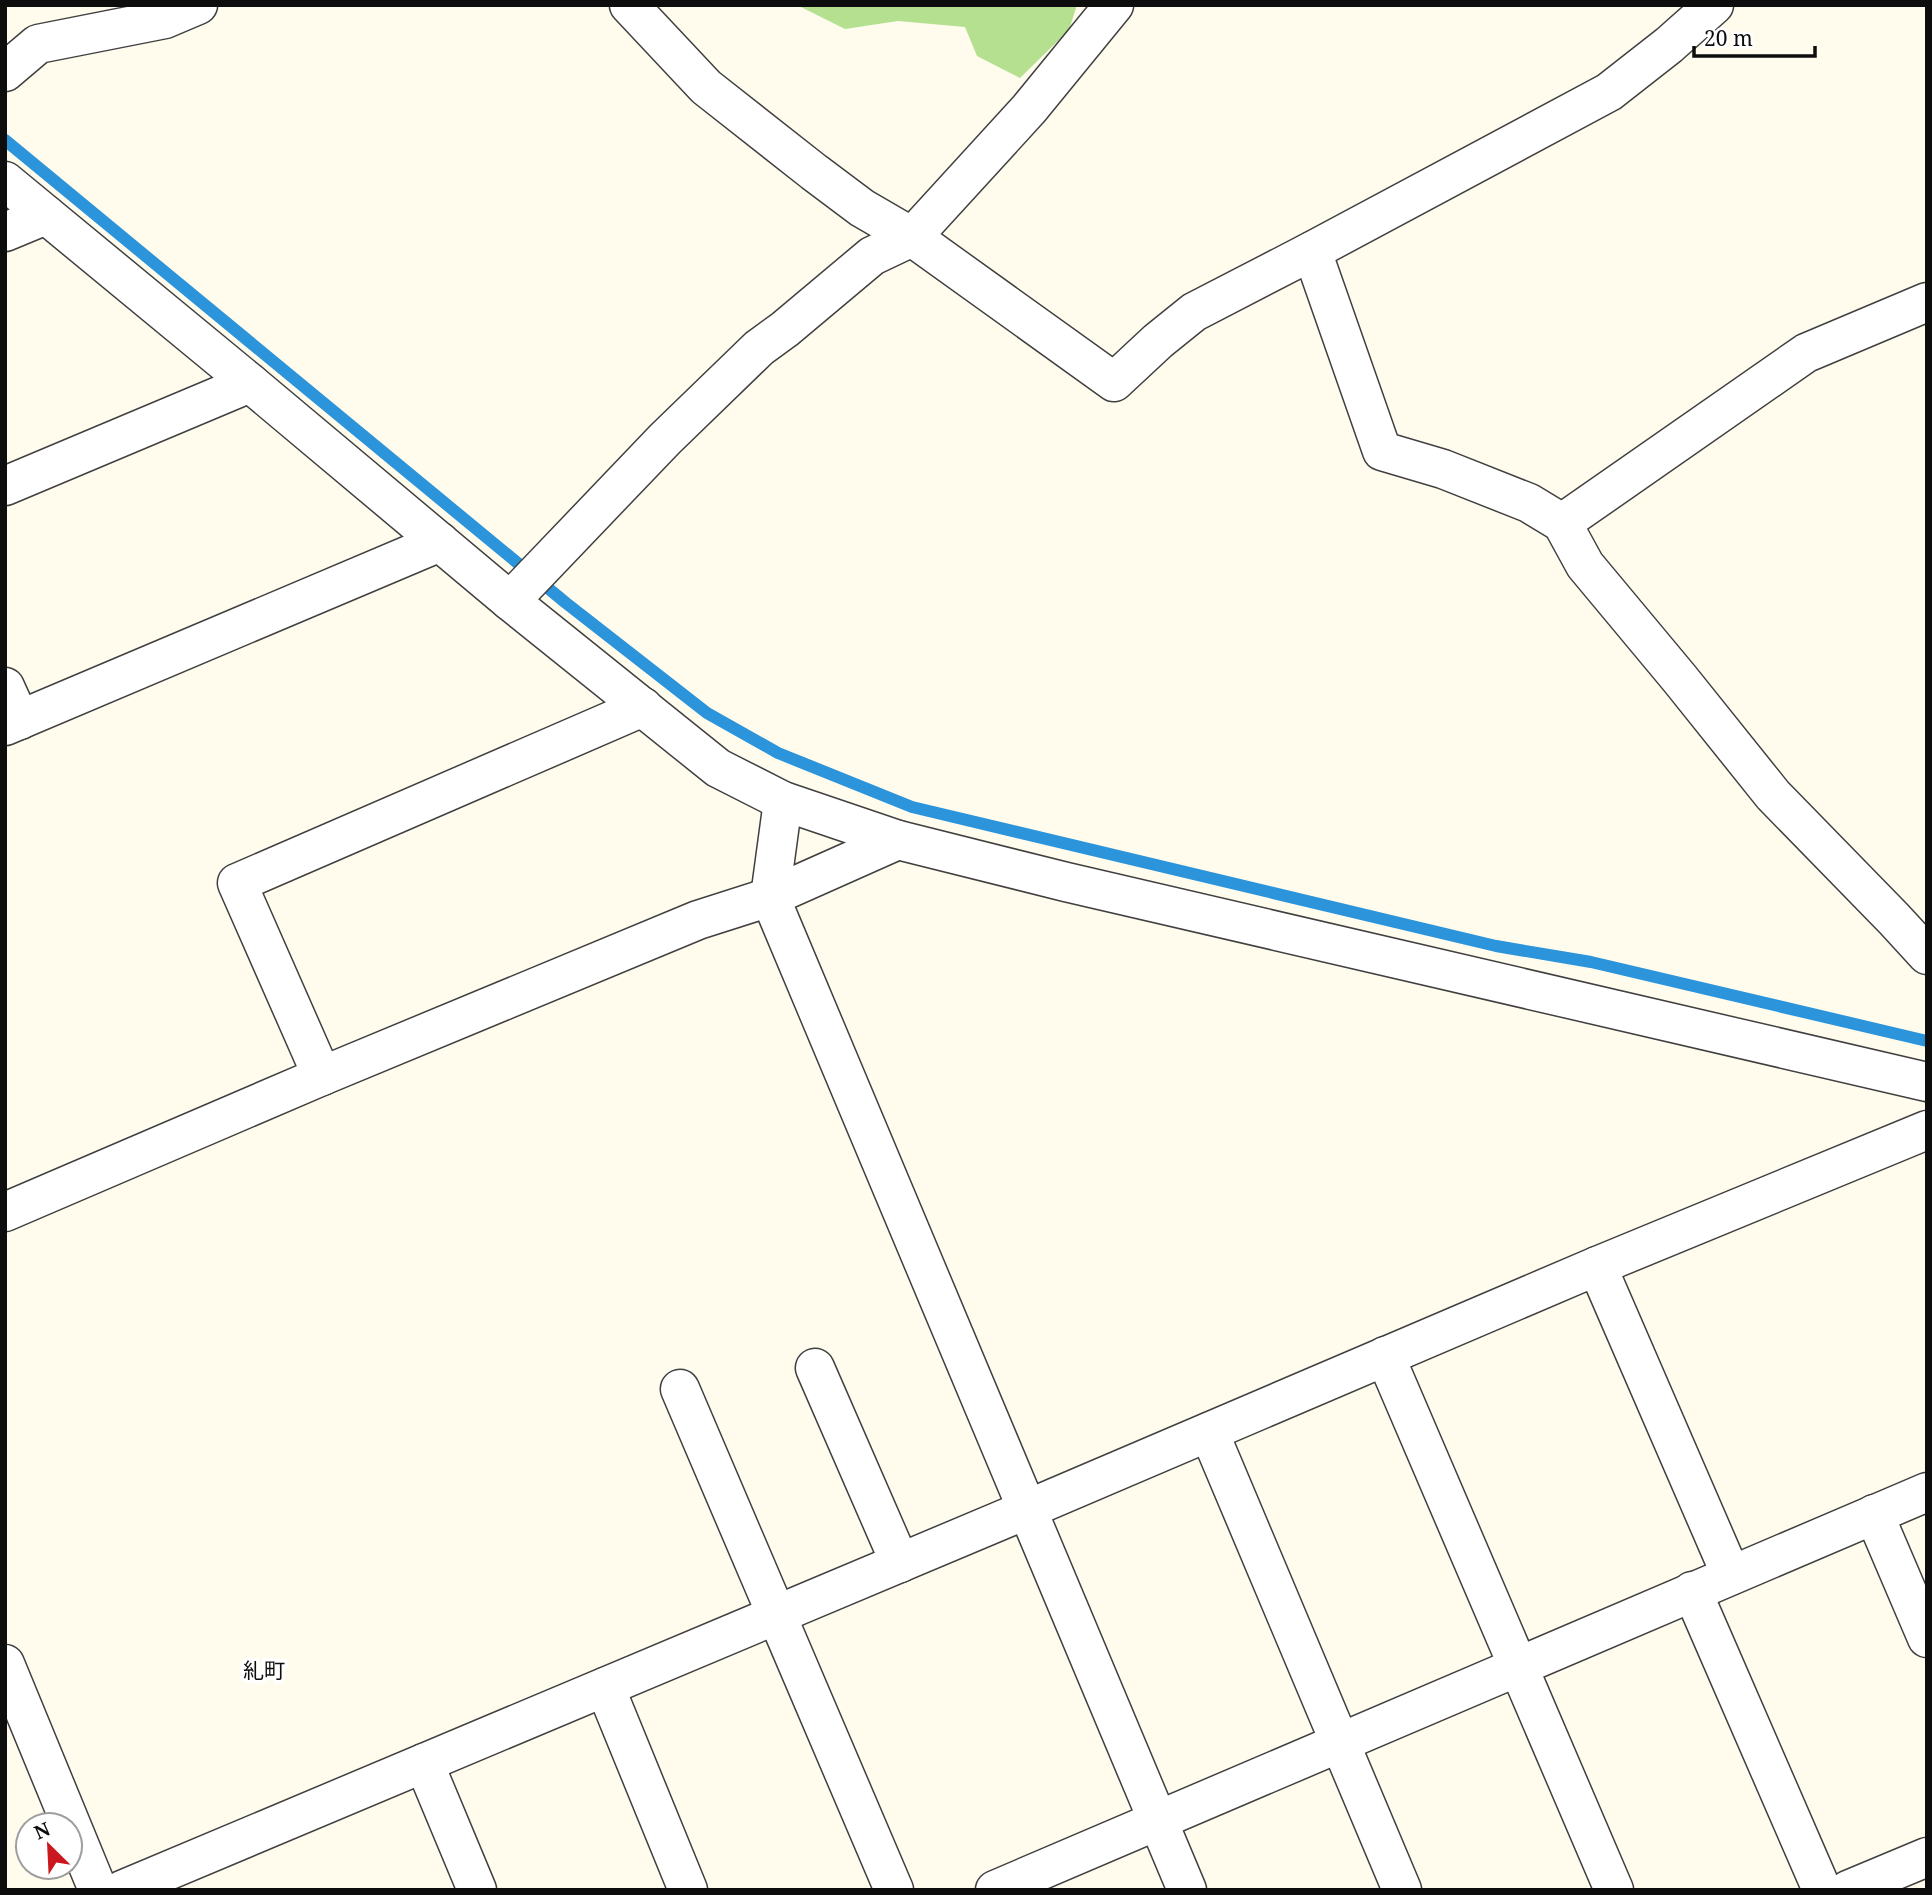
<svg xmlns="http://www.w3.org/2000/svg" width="1932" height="1895" font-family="'Noto Serif','Noto Sans JP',serif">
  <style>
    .forest { fill: #b4e090 }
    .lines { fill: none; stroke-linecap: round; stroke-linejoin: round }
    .stream { stroke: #2b94db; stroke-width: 12 }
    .minor-casing { stroke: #404040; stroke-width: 41 }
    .minor { stroke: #fff; stroke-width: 38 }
    .labels { text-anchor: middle; stroke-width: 7; stroke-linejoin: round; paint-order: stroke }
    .quarter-label { font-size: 21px; fill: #0d0d0d; stroke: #fff }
  </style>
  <rect width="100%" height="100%" fill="#fffbed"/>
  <polygon class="forest" points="804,5 1077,5 1069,30 1020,78 977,56 965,27 898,21 845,29 801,7"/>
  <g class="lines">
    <polyline class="stream" points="5,140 566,603 707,713 778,753 912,807 1496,946 1591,962 1927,1041"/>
    <defs>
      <g id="minor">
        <polyline points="629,5 706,87 814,172 862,208 912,237 1114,382 1158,341 1194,312 1312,251 1609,92 1669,45 1714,5"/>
        <polyline points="5,72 38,44 165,19 198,5"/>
        <polyline points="5,181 250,383 510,601 718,768 783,801 898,840 1066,882 1927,1082"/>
        <polyline points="5,232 46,215"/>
        <polyline points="1312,251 1382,451 1443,469 1529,503 1562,523 1585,565 1680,679 1773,795 1894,919 1927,955"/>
        <polyline points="5,486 250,383"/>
        <polyline points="1562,523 1806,353 1927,302"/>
        <polyline points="510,601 665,439 759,348 785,329 872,256 912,237 1029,109 1114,5"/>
        <polyline points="5,687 20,720"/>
        <polyline points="5,726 440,542"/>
        <polyline points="783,801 770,897 1187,1890"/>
        <polyline points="322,1076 237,883 643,707"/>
        <polyline points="5,1212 322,1076 698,920 770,897 898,840"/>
        <polyline points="1597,1266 1731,1575"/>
        <polyline points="1385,1356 1614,1890"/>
        <polyline points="815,1368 900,1563"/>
        <polyline points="680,1389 894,1890"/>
        <polyline points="1209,1432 1402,1890"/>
        <polyline points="1874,1514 1927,1638"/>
        <polyline points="1692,1591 1822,1890"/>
        <polyline points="5,1664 98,1890"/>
        <polyline points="605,1687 688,1890"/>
        <polyline points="424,1763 477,1890"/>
        <polyline points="122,1890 1028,1509 1597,1266 1927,1130"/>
        <polyline points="995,1890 1927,1492"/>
        <polyline points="1848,1890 1927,1857"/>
      </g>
    </defs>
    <use href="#minor" class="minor-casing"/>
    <use href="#minor" class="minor"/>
  </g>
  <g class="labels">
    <g class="quarter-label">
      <text x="264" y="1678">糺町</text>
    </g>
  </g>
  <rect width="1932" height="1895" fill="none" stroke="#0d0d0d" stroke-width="14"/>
  <g transform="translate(49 1846) rotate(336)"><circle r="33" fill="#ffffff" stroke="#9e9e9e" stroke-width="2"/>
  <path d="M0-5L12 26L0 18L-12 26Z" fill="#cb171f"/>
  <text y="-10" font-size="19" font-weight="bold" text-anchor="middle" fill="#0d0d0d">N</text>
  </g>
  <path d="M1694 46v10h121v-10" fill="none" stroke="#0d0d0d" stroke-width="3.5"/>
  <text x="1704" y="46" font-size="21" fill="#0d0d0d" stroke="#ffffff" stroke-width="5" paint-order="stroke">20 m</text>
</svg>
